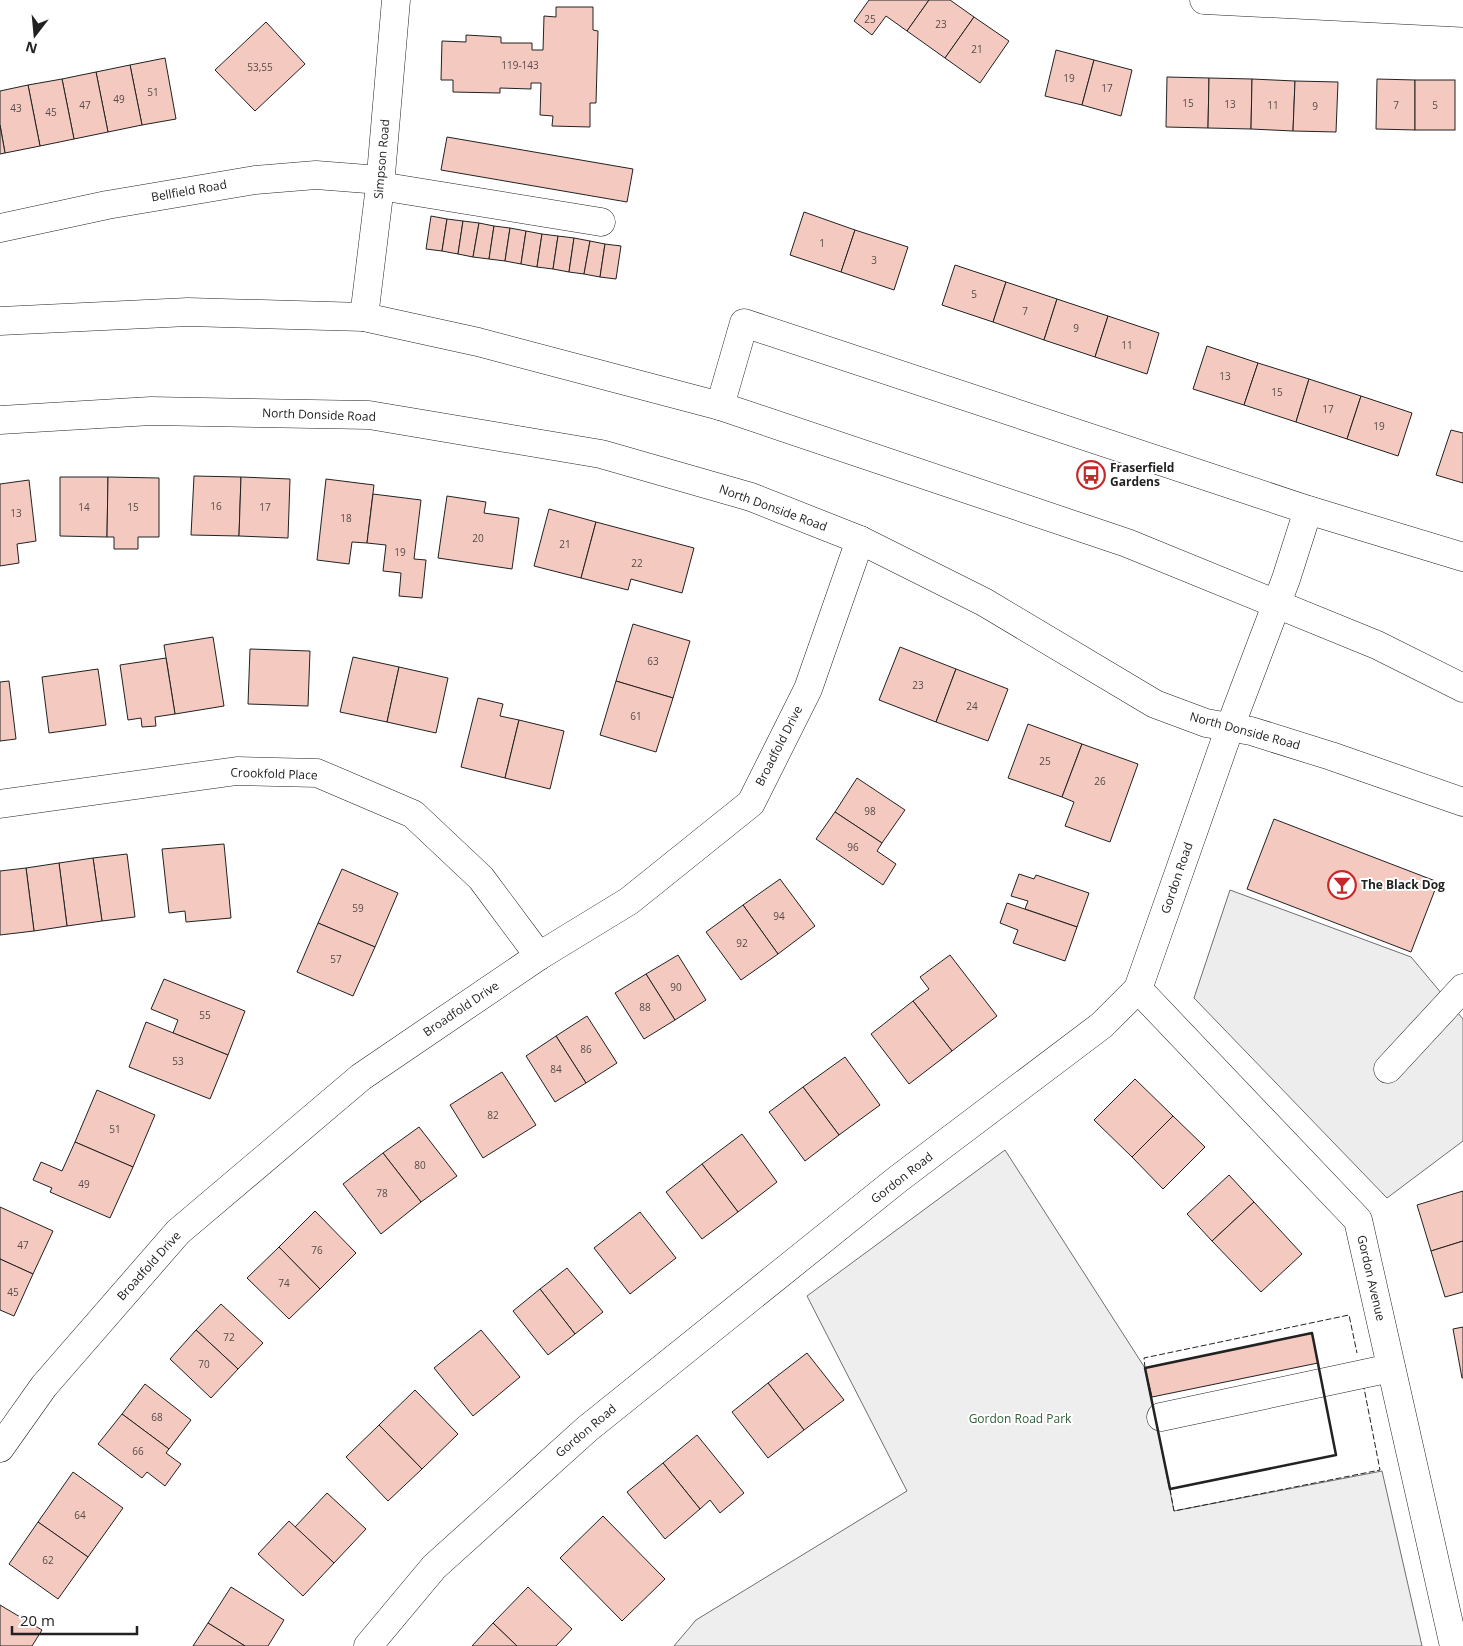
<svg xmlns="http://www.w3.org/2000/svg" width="1463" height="1646" font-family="'Open Sans',sans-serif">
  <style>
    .green { fill: #eee; stroke: #6f6f6f }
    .parking { fill: #ededed; stroke: #6f6f6f }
    .building { fill: #f3c9c0; stroke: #222 }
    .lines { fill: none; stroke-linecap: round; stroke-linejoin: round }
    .minor-casing { stroke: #222; stroke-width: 29 }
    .major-casing { stroke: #222; stroke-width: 29 }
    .minor { stroke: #fff; stroke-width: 28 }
    .major { stroke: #fff; stroke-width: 28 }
    .fence { stroke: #222; stroke-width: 1; stroke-dasharray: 6 2.5; stroke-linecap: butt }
    .wall { stroke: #222; stroke-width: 2.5 }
    .labels { text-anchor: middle; stroke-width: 4; stroke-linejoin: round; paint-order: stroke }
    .number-label { font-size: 10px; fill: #564c4a }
    .street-label { font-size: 12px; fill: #222; stroke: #fff }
    .poi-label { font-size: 12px; font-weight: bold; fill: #222; stroke: #fff; text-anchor: start }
    .park-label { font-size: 12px; fill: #2f5e38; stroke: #fff }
  </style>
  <rect width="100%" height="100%" fill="#fff"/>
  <polygon class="green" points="1005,1150 1145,1368 1174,1511 1382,1471 1422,1646 674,1646 696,1620 907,1491 807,1296"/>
  <polygon class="parking" points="1230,890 1411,957 1463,1019 1463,1141 1387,1198 1194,998"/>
  <g class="building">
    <polygon points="869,0 929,0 907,31 886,16 872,35 854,21"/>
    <polygon points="929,0 950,0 974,17 945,58 907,31"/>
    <polygon points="556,7 593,7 593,30 598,31 596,103 590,103 590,127 552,126 553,116 540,115 541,83 531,83 531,89 500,88 500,93 453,92 453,80 441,80 442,41 466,42 466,35 501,37 501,43 532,43 532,50 543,50 544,16 556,17"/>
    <polygon points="974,17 1009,41 980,83 945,58"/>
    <polygon points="266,22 305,64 255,111 215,70"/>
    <polygon points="1056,50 1094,60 1082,105 1045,96"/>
    <polygon points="165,58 176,119 142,125 130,65"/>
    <polygon points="1094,60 1132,70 1121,116 1082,105"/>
    <polygon points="130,65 142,125 108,132 96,72"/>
    <polygon points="96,72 108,132 74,139 62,79"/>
    <polygon points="1167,77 1209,78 1208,128 1166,127"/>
    <polygon points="1209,78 1252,79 1251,129 1208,128"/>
    <polygon points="62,79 74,139 40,146 28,85"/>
    <polygon points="1252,79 1295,81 1293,131 1251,129"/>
    <polygon points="1377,79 1415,80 1415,130 1376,129"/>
    <rect x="1415" y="80" width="40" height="50"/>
    <polygon points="1295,81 1338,82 1336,132 1293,131"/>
    <polygon points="28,85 40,146 5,153 0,125 0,91"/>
    <polygon points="0,125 5,153 0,154"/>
    <polygon points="447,137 633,169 627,202 441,170"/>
    <polygon points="804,212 855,230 841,272 790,255"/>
    <polygon points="431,216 447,219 442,251 426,249"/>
    <polygon points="447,219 463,221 458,254 442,251"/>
    <polygon points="463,221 479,223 473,257 458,254"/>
    <polygon points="479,223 494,226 489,259 473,257"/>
    <polygon points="494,226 510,228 505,261 489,259"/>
    <polygon points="510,228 526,231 521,264 505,261"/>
    <polygon points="855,230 908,247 894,290 841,272"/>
    <polygon points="526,231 542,234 537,267 521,264"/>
    <polygon points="542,234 558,236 553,269 537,267"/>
    <polygon points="558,236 574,238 569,272 553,269"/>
    <polygon points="574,238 590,241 584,274 569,272"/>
    <polygon points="590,241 605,244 600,277 584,274"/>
    <polygon points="605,244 621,246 616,279 600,277"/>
    <polygon points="955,265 1006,282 993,322 942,305"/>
    <polygon points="1006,282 1057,299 1044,340 993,322"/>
    <polygon points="1057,299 1108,316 1095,357 1044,340"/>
    <polygon points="1108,316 1159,333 1147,374 1095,357"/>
    <polygon points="1207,346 1258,363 1244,405 1193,389"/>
    <polygon points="1258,363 1309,379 1296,422 1244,405"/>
    <polygon points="1309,379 1361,396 1347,439 1296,422"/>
    <polygon points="1361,396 1412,413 1398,456 1347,439"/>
    <polygon points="1451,430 1463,433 1463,483 1436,475"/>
    <polygon points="194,476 241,477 239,536 191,535"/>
    <polygon points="60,477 108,477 107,537 60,536"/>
    <polygon points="108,477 159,478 159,537 138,537 138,549 114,549 114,537 107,537"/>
    <polygon points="241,477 290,479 288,538 239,536"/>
    <polygon points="326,479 374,485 367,543 352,542 349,564 317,560"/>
    <polygon points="29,480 36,541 17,544 19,563 0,566 0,484"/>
    <polygon points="373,494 421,500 414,559 426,560 422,598 399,596 401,573 383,571 386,545 367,543"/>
    <polygon points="447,496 486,502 484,513 519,518 512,569 438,558"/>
    <polygon points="549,509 596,522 581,578 534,566"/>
    <polygon points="596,522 694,548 682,593 631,579 628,590 581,578"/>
    <polygon points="633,624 690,641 673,698 616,681"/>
    <polygon points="213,637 224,706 175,714 164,645"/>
    <polygon points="900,647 956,669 936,722 879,700"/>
    <polygon points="250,649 310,651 308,706 248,704"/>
    <polygon points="353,657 399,667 387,722 340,712"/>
    <polygon points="166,658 175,714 155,717 156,726 142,727 141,718 128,720 120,665"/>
    <polygon points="399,667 448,678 436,733 387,722"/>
    <polygon points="98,669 106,725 49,733 42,677"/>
    <polygon points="956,669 1008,689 988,741 936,722"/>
    <polygon points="9,681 16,739 0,741 0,682"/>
    <polygon points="616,681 673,698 656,752 600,735"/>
    <polygon points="478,698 503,704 500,716 519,720 505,778 461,767"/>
    <polygon points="519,720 564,731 550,789 505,778"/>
    <polygon points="1028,724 1082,744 1062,797 1008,778"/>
    <polygon points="1082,744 1138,764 1110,842 1065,826 1074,802 1062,797"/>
    <polygon points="857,778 905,810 882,843 835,812"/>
    <polygon points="835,812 882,843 877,851 896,864 883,885 816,839"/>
    <polygon points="1274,819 1438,882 1411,952 1247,889"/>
    <polygon points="224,844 231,918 186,922 185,911 169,913 162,849"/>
    <polygon points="127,854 135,917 102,921 93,858"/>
    <polygon points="93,858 102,921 67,926 59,863"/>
    <polygon points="59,863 67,926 34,931 26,868"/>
    <polygon points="26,868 34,931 0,935 0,871"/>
    <polygon points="342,869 398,893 375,947 318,923"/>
    <polygon points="1019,874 1034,879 1036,875 1089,893 1077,927 1025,909 1028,901 1011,896"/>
    <polygon points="780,879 815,926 778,954 743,905"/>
    <polygon points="1007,903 1077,927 1065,961 1013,943 1018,930 1000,923"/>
    <polygon points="743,905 778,954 741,980 706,932"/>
    <polygon points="318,923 375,947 353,996 297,972"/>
    <polygon points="678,955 706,1000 675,1020 646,974"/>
    <polygon points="950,955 997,1016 952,1051 913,1001 929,989 920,977"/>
    <polygon points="646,974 675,1020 644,1039 615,993"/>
    <polygon points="164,979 245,1011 228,1055 173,1033 178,1020 151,1009"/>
    <polygon points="913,1001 952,1051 909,1084 871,1034"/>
    <polygon points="587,1016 617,1063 586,1083 556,1036"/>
    <polygon points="146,1022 228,1055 210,1099 129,1067"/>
    <polygon points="556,1036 586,1083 555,1102 526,1056"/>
    <polygon points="845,1057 880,1105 839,1135 803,1087"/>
    <polygon points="502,1072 536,1125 483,1158 450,1105"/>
    <polygon points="1135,1079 1173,1116 1132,1157 1094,1120"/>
    <polygon points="803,1087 839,1135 805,1161 769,1112"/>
    <polygon points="97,1090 155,1115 133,1167 75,1142"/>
    <polygon points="1173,1116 1205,1147 1163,1189 1132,1157"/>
    <polygon points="419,1127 457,1176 421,1202 383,1153"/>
    <polygon points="742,1134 777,1182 738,1212 702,1164"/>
    <polygon points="75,1142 133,1167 110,1218 50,1192 52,1188 33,1180 41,1162 62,1171"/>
    <polygon points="383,1153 421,1202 381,1234 343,1184"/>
    <polygon points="702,1164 738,1212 702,1239 666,1192"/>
    <polygon points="1229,1175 1254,1202 1212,1241 1187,1214"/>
    <polygon points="1463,1191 1463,1241 1431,1251 1417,1205"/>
    <polygon points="1254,1202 1302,1254 1261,1292 1212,1241"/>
    <polygon points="0,1207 53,1231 33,1274 0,1259"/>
    <polygon points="315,1211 356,1253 320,1289 279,1247"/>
    <polygon points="640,1212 676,1258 630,1294 594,1248"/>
    <polygon points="1463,1241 1463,1292 1445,1297 1431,1251"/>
    <polygon points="279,1247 320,1289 289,1319 247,1278"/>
    <polygon points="0,1259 33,1274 14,1316 0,1310"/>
    <polygon points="567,1268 603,1312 575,1334 540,1289"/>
    <polygon points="540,1289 575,1334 548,1355 513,1311"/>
    <polygon points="221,1304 263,1343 238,1369 196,1330"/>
    <polygon points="1463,1327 1463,1378 1462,1378 1453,1329"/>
    <polygon points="196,1330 238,1369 211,1398 170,1359"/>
    <polygon points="481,1330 520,1377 473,1416 434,1368"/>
    <polygon points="1312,1333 1318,1363 1152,1397 1145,1368"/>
    <polygon points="807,1353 844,1400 804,1430 768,1383"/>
    <polygon points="768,1383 804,1430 768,1458 732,1412"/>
    <polygon points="145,1384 191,1420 169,1449 122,1414"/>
    <polygon points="415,1390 458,1434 422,1469 379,1425"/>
    <polygon points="122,1414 169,1449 166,1453 181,1464 165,1486 147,1472 142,1478 98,1444"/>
    <polygon points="379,1425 422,1469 388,1501 346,1457"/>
    <polygon points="697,1435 744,1493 720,1513 710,1500 700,1509 663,1463"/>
    <polygon points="663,1463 700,1509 665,1539 627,1492"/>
    <polygon points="73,1472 123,1508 88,1557 38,1522"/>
    <polygon points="327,1493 366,1529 334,1563 295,1527"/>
    <polygon points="603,1516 665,1579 622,1621 560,1558"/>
    <polygon points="289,1521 334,1563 303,1596 258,1554"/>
    <polygon points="38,1522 88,1557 58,1599 9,1564"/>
    <polygon points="231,1587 284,1620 268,1646 245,1646 208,1623"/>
    <polygon points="528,1587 572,1629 556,1646 517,1646 493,1623"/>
    <polygon points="0,1605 42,1630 32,1646 0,1646"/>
    <polygon points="208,1623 245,1646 193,1646"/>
    <polygon points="493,1623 517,1646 472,1646"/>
  </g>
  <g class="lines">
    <defs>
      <g id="minor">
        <polyline points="1204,0 1463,13"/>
        <polyline points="380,186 601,222"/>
        <polyline points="0,228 107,205 255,180 316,175 380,180"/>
        <polyline points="364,317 380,186 396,0"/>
        <polyline points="720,406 744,323 1308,510 1463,557"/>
        <polyline points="0,420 151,411 369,415 601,454 751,497 860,540 984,602 1155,704 1206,723 1251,731 1331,756 1463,802"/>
        <polyline points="0,804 237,771 317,773 413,814 481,878 539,956"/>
        <polyline points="1138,989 1358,1220 1454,1646"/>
        <polyline points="1388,1069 1463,988"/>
        <polyline points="1161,1417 1391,1368"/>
        <polyline points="0,1448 44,1386 178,1232 361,1077 539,956 629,901 751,803 808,689 860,540"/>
        <polyline points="368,1646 434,1567 587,1429 898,1179 1102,1025 1138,989 1230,727 1286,579 1308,510"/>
      </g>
      <polyline id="major" points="0,321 188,312 364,317 478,342 720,406 1127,543 1377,645 1463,688"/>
    </defs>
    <use href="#minor" class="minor-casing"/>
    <use href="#major" class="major-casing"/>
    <use href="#minor" class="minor"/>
    <use href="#major" class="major"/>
    <g class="fence">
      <polyline points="1145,1368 1144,1358 1349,1315 1357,1353"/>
      <polyline points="1170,1489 1174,1511 1380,1470 1364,1388"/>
    </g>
    <polygon class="wall" points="1312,1333 1336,1455 1170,1489 1145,1368"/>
  </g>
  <defs>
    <symbol id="bus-ring" viewBox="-11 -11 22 22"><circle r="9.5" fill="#fff" stroke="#c62828" stroke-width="1.5"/><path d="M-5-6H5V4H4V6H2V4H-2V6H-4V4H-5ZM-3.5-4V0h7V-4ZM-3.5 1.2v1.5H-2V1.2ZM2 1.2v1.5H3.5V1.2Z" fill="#c62828"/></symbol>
    <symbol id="bar-ring" viewBox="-11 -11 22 22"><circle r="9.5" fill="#fff" stroke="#c62828" stroke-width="1.5"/><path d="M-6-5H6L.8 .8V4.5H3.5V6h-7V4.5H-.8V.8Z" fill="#c62828"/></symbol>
  </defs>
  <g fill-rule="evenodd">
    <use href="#bus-ring" x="1075" y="459" width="32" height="32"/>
    <use href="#bar-ring" x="1326" y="869" width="32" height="32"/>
  </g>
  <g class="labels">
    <g class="number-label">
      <text x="870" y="23">25</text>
      <text x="941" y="28">23</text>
      <text x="977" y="53">21</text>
      <text x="520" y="69">119-143</text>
      <text x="260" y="71">53,55</text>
      <text x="1069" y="82">19</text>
      <text x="1107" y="92">17</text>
      <text x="153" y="96">51</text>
      <text x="119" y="103">49</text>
      <text x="1188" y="107">15</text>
      <text x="1230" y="108">13</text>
      <text x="85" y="109">47</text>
      <text x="1273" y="109">11</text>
      <text x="1396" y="109">7</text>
      <text x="1435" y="109">5</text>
      <text x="1315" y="110">9</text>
      <text x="16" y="112">43</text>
      <text x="51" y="116">45</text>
      <text x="822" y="247">1</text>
      <text x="874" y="264">3</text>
      <text x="974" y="298">5</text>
      <text x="1025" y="315">7</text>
      <text x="1076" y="332">9</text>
      <text x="1127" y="349">11</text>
      <text x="1225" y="380">13</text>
      <text x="1277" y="396">15</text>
      <text x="1328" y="413">17</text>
      <text x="1379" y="430">19</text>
      <text x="216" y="510">16</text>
      <text x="84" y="511">14</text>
      <text x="133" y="511">15</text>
      <text x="265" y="511">17</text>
      <text x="16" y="517">13</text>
      <text x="346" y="522">18</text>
      <text x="478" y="542">20</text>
      <text x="565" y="548">21</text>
      <text x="400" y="556">19</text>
      <text x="637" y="567">22</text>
      <text x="653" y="665">63</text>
      <text x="918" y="689">23</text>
      <text x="972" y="710">24</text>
      <text x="636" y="720">61</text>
      <text x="1045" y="765">25</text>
      <text x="1100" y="785">26</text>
      <text x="870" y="815">98</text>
      <text x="853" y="851">96</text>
      <text x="358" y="912">59</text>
      <text x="779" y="920">94</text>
      <text x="742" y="947">92</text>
      <text x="336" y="963">57</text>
      <text x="676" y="991">90</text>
      <text x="645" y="1011">88</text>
      <text x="205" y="1019">55</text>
      <text x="586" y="1053">86</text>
      <text x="178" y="1065">53</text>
      <text x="556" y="1073">84</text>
      <text x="493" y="1119">82</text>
      <text x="115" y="1133">51</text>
      <text x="420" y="1169">80</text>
      <text x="84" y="1188">49</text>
      <text x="382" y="1197">78</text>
      <text x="23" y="1249">47</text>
      <text x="317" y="1254">76</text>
      <text x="284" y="1287">74</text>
      <text x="13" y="1296">45</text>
      <text x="229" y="1341">72</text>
      <text x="204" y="1368">70</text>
      <text x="157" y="1421">68</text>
      <text x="138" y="1455">66</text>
      <text x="80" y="1519">64</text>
      <text x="48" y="1564">62</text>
    </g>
    <g class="street-label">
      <text transform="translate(382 159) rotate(-85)" y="4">Simpson Road</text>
      <text transform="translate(189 191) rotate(-10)" y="4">Bellfield Road</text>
      <text transform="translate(319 415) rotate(2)" y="4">North Donside Road</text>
      <text transform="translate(773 508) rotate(20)" y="4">North Donside Road</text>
      <text transform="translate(1245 731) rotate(15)" y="4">North Donside Road</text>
      <text transform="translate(779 746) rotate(-63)" y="4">Broadfold Drive</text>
      <text transform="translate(274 774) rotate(2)" y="4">Crookfold Place</text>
      <text transform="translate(1177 878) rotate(-71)" y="4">Gordon Road</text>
      <text transform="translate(461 1009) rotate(-34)" y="4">Broadfold Drive</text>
      <text transform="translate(902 1178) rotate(-38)" y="4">Gordon Road</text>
      <text transform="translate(149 1266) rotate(-48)" y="4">Broadfold Drive</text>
      <text transform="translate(1371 1278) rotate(77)" y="4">Gordon Avenue</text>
      <text transform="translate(586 1431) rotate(-40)" y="4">Gordon Road</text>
    </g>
    <g class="poi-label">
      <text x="1110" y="472">Fraserfield<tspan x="1110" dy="14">Gardens</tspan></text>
      <text x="1361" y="889">The Black Dog</text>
    </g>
    <g class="park-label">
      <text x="1020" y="1423">Gordon Road Park</text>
    </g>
  </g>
  <g transform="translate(35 35) rotate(196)" stroke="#ffffff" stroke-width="4" paint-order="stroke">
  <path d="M0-4L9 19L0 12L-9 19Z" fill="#222222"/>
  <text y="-8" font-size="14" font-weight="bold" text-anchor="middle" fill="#222222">N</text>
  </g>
  <path d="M12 1626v8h125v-8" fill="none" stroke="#222222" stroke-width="2.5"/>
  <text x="20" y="1626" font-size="15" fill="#222222" stroke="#ffffff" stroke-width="4" paint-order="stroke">20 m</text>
</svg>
